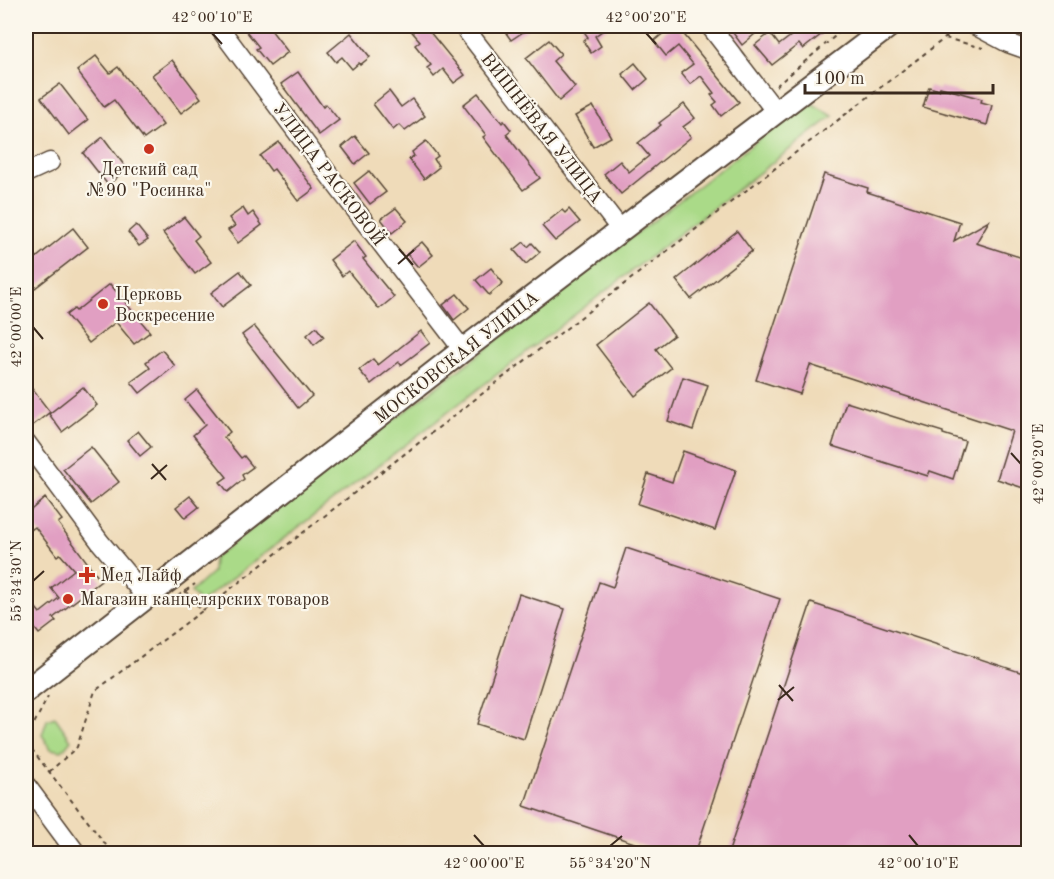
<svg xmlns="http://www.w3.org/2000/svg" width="1054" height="879" font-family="'Old Standard TT',serif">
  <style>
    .green { fill: #aada88; stroke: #728253; stroke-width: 1.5 }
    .building { fill: #e19fc2 }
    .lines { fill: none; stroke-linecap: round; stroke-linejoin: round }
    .minor-casing { stroke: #564535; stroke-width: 21 }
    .major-casing { stroke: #564535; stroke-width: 26 }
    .path { stroke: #564535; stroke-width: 2; stroke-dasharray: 4.5 4.5; stroke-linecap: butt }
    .minor { stroke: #fff; stroke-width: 18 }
    .major { stroke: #fff; stroke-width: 22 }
    .ticks { fill: none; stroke: #3b2a1e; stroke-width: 2 }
    .poi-dot { fill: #c8321e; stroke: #fbf7ec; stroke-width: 2 }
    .labels { text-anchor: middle; stroke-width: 4.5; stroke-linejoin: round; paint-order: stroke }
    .street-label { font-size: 18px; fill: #3b2a1e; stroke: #fbf7ec }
    .poi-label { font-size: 18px; fill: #3b2a1e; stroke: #fbf7ec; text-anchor: start }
    .neatline { fill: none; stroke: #3b2a1e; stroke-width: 2 }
    .ticks-label { font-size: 15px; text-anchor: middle; fill: #3b2a1e }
  </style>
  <rect width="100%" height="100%" fill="#fbf7ec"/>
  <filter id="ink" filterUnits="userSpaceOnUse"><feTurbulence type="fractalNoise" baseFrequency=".0167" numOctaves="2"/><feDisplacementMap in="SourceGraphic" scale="12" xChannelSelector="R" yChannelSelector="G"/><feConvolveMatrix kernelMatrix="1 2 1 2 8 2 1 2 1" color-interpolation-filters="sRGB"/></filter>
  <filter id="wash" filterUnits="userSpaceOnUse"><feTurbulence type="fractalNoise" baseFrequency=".008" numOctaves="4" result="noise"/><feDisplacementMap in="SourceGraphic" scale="24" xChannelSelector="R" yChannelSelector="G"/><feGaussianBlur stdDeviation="1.35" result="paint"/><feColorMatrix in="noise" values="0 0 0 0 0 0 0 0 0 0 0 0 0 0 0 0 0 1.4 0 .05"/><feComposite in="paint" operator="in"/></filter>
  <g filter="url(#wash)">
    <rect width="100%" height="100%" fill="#efdbb9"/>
    <g class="green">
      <polygon points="813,104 833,116 200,603 191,592 213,572 214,558 775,127"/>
      <polygon points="55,717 71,740 62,751 51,749 42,735 47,720"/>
    </g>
    <g id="blocks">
      <g class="building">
        <polygon points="242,26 268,26 288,52 270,66 256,49 259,47"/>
        <polygon points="407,26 425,26 465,75 454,83 443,69 434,77 427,68 431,65 415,45 420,41"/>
        <polygon points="501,26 532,26 511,40"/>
        <polygon points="580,26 609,26 595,36 601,46 591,53 583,41 588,37"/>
        <polygon points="672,26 677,26 739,102 721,116 713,105 717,102 711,95 714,93 701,76 690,84 681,73 693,64 678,46 666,56 654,41"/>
        <polygon points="742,26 749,26 755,34 742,45 733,33"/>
        <polygon points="804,26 832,26 803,49 799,44 772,65 755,45 770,33 779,45"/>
        <polygon points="351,33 370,57 360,65 359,63 352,69 342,57 336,62 328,52"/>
        <polygon points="549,40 561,54 553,61 575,87 559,101 526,58"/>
        <polygon points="96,56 110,73 118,67 163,125 144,139 114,100 104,107 77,71"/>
        <polygon points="172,60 201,98 181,113 152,75"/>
        <polygon points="635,63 648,79 635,90 622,74"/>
        <polygon points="298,72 323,107 326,104 339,120 319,135 281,84"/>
        <polygon points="60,84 88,120 69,135 41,98"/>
        <polygon points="929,87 939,90 940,87 982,99 981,102 992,105 987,125 923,107"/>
        <polygon points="389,91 401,107 412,99 425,116 405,131 399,125 393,130 373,104"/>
        <polygon points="478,93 502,123 504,121 511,130 506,134 540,178 523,190 483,137 486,135 463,105"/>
        <polygon points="684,104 695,118 683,127 691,137 621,194 604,174 620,161 629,172 649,156 638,143 661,125 659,123"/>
        <polygon points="593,106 611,137 593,147 575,116"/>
        <polygon points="355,136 369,153 355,164 342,147"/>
        <polygon points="103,137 127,169 108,185 83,153"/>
        <polygon points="426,141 438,156 434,159 439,167 424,179 409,159 414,156 412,152"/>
        <polygon points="279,142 314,189 298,201 274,169 271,171 260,156"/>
        <polygon points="369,171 386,192 370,204 354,183"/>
        <polygon points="824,174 868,188 867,192 960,222 954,241 989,221 976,243 1029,260 1029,490 997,479 1012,431 810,365 800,394 756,380"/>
        <polygon points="243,208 248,216 253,212 262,225 238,243 228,230 235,226 229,218"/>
        <polygon points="396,208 407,221 392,233 381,219"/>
        <polygon points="569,209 580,222 555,241 542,226 562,210 565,213"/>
        <polygon points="184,217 199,236 194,240 211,262 195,274 163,233"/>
        <polygon points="136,225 148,240 139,246 128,232"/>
        <polygon points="73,228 88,247 26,295 26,266"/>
        <polygon points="737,231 752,251 691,299 676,280"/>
        <polygon points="354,241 366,257 363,259 394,297 379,309 348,271 342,276 330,260"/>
        <polygon points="422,242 433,255 418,267 407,254"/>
        <polygon points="524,242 528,247 532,243 540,252 526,264 514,250"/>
        <polygon points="491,268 503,283 489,295 476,280"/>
        <polygon points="240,271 251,285 222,307 211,293"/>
        <polygon points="110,284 150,332 134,344 116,322 89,343 66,315 74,309 76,311"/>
        <polygon points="457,294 469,308 454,320 443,305"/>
        <polygon points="649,303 674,335 656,349 671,368 635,396 596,345"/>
        <polygon points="254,326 312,396 298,408 242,335"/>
        <polygon points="316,327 324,337 314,345 307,335"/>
        <polygon points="421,331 430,343 401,365 399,362 371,384 359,370 373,359 378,365"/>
        <polygon points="162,350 175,366 140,393 131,382 150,368 146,362"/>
        <polygon points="683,377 708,385 693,430 668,421"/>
        <polygon points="26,381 50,412 32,426 26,418"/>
        <polygon points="83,387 97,405 62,432 49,414"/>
        <polygon points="197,390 230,432 224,437 241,458 244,456 253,467 242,475 244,479 228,492 220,482 227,477 193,435 205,425 185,400"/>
        <polygon points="846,402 943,432 943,434 965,441 953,479 930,471 928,476 832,446"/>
        <polygon points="138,431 151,447 140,456 127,440"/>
        <polygon points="91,447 119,482 91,504 63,469"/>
        <polygon points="683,451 736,470 715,530 638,504 648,474 672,482"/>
        <polygon points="190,496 199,507 185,518 176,507"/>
        <polygon points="45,498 62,520 58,523 101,581 53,618 56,621 39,634 26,617 36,608 40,613 59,598 51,588 74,570 60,554 57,556 35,527 31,530 26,522 26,514"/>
        <polygon points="626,548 780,599 695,854 667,854 524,806 599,582 613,587"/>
        <polygon points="519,594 565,609 524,739 477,724"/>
        <polygon points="811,603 1029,675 1029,854 728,854"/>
      </g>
    </g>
  </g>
  <g filter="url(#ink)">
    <use href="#blocks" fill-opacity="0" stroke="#564535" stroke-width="1.5"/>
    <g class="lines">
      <defs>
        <g id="minor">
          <polyline points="218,26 338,187 463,350"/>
          <polyline points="463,26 621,230"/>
          <polyline points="710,26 776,112"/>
          <polyline points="976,26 1008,43 1028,50"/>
          <polyline points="26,173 50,162"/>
          <polyline points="26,442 100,542 146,597"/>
          <polyline points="26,785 77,854"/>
        </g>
        <polyline id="major" points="26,691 463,350 889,26"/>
      </defs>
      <use href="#minor" class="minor-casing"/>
      <use href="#major" class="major-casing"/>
      <g class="path">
        <polyline points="945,38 983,48"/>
        <polyline points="776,86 847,26"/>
        <polyline points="185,591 202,611 576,321 945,38 957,26"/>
        <polyline points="178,596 195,584"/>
        <polyline points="26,739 48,697"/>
        <polyline points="26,742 113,854"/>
        <polyline points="49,772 77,747 95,691 202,611"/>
      </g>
      <use href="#minor" class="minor"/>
      <use href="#major" class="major"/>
    </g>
  </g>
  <path class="ticks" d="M212,33l10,11M646,33l10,11M399,249l14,16M398,264l16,-14M33,327l10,12M1011,453l10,11M152,464l14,16M151,479l16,-14M33,581l11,-10M779,685l14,16M778,700l16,-13M474,835l10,11M909,835l9,11M610,846l12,-10"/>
  <g class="poi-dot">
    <circle cx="149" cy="149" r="6"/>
    <circle cx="103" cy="304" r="6"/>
    <path d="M84 566h6v6h6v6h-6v6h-6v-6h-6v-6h6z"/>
    <circle cx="68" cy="599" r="6"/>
  </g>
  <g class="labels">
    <g class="street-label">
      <text transform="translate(542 128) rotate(52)" y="6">ВИШНЁВАЯ УЛИЦА</text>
      <text transform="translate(329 174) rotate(53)" y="6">УЛИЦА РАСКОВОЙ</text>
      <text transform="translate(456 357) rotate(-38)" y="6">МОСКОВСКАЯ УЛИЦА</text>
    </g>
    <g class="poi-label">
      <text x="149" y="175" text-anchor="middle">Детский сад<tspan x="149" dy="21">№90 "Росинка"</tspan></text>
      <text x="115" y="300">Церковь<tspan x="115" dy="21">Воскресение</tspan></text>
      <text x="100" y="581">Мед Лайф</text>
      <text x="80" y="605">Магазин канцелярских товаров</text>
    </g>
  </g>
  <rect width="1054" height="879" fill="none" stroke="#fbf7ec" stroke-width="66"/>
  <path d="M805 84v9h188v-9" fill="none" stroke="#3b2a1e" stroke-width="3"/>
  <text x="814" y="84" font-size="18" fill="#3b2a1e" stroke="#fbf7ec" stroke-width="4.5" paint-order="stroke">100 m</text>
  <rect x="33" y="33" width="988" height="813" class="neatline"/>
  <g class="ticks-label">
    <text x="212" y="22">42°00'10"E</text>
    <text x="646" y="22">42°00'20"E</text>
    <text transform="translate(16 327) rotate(-90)" y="5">42°00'00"E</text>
    <text transform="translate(1038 464) rotate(-90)" y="5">42°00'20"E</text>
    <text transform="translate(16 581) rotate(-90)" y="5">55°34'30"N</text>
    <text x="484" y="868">42°00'00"E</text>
    <text x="610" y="868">55°34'20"N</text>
    <text x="918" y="868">42°00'10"E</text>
  </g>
</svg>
